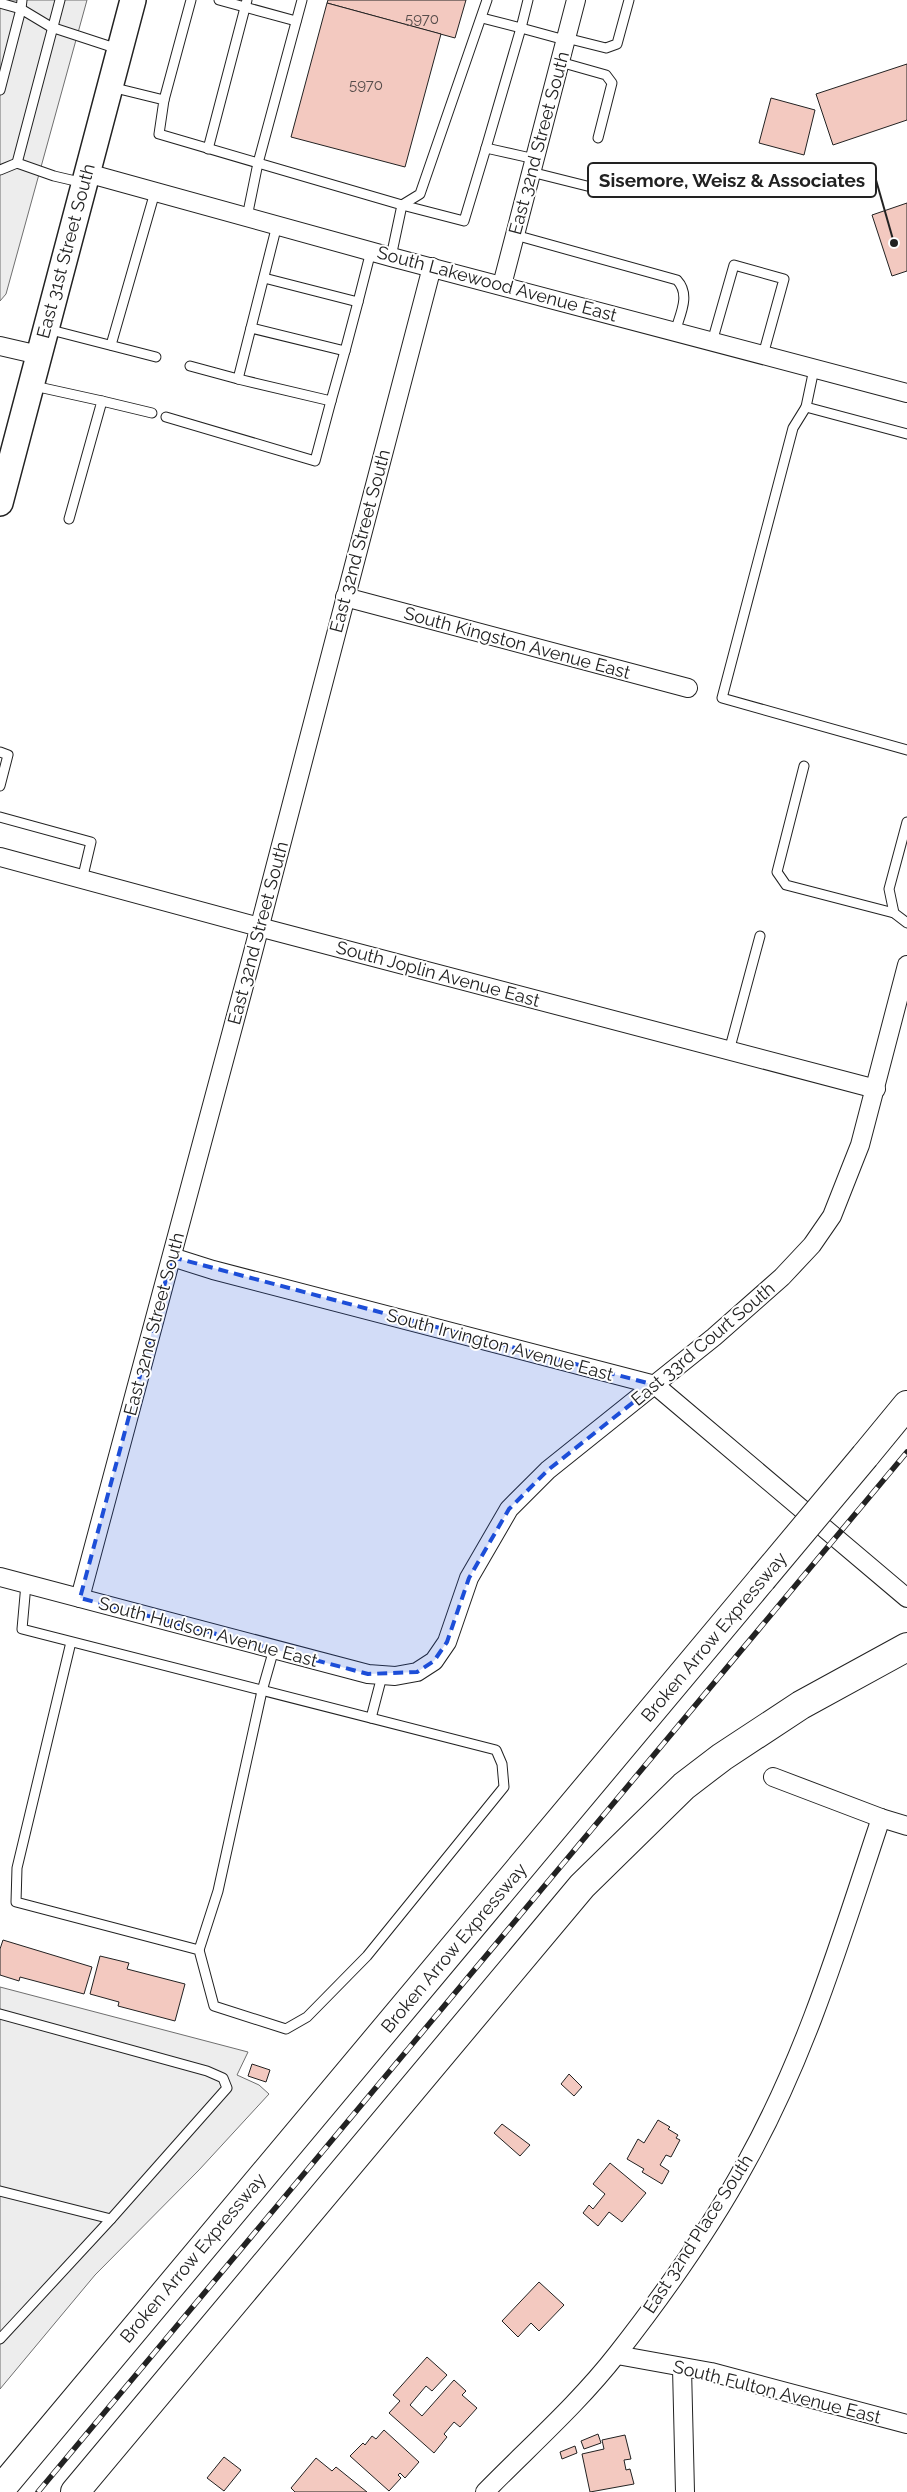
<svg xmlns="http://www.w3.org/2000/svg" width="907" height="2492" font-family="Raleway,sans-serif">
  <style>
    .parking { fill: #ededed; stroke: #6f6f6f }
    .building { fill: #f3c9c0; stroke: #222 }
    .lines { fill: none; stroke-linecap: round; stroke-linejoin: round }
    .service-casing { stroke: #222; stroke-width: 11 }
    .minor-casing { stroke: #222; stroke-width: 20 }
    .secondary-casing { stroke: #222; stroke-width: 28 }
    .motorway-casing { stroke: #222; stroke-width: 30 }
    .service { stroke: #fff; stroke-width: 9 }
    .minor { stroke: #fff; stroke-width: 18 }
    .secondary { stroke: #fff; stroke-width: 25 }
    .motorway { stroke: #fff; stroke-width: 28 }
    .rail-casing { stroke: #222; stroke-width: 5.5 }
    .rail { stroke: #fff; stroke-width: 4; stroke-dasharray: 11; stroke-linecap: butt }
    .motorway-bridge-casing { stroke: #222; stroke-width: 30; stroke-linecap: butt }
    .motorway-bridge { stroke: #fff; stroke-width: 28 }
    .marked { fill: #1d4ed8; fill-opacity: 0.2; stroke: #1d4ed8; stroke-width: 4; stroke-dasharray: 10 6; stroke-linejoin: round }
    .labels { text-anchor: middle; stroke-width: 4; stroke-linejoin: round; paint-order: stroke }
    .number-label { font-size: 15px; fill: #564c4a }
    .street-label { font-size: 18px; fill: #222; stroke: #fff }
    .leader { fill: none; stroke: #222; stroke-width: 2 }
    .callout-dot { fill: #222; stroke: #fff; stroke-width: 2 }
    .callout { fill: #fff; stroke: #222; stroke-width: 2 }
    .callout-label { font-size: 19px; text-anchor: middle; font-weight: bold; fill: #222 }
  </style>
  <rect width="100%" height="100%" fill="#fff"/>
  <g class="parking">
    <polygon points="0,0 87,0 6,294 0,301"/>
    <polygon points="0,1987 248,2052 237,2075 259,2085 269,2094 199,2170 95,2275 0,2389"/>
  </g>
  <g class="building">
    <polygon points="328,0 466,0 455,38 327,3"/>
    <polygon points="327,3 441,34 405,167 291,137"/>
    <polygon points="907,64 907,120 833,145 816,94"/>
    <polygon points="771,98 815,110 804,155 759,143"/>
    <polygon points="907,203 907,271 892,276 872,215"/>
    <polygon points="3,1940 92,1967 84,1994 20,1977 19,1981 0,1975 0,1949"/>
    <polygon points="100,1956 129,1963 127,1969 185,1984 175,2021 118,2006 119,2002 90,1994"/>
    <polygon points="252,2064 270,2070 266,2082 248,2076"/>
    <polygon points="569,2074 582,2087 574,2096 561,2084"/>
    <polygon points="658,2120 670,2127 668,2129 678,2135 676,2138 680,2140 671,2157 666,2155 660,2165 669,2171 662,2184 642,2172 644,2169 627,2159 638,2139 644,2143"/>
    <polygon points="502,2124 530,2145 520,2156 494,2133"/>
    <polygon points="610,2163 646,2193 622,2222 609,2212 598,2226 583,2213 589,2205 593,2209 605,2194 593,2184"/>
    <polygon points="539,2282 564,2305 539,2331 531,2323 518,2337 502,2321"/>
    <polygon points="427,2357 447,2375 432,2391 426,2386 410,2405 422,2416 454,2380 466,2391 462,2395 477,2408 460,2427 454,2422 444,2434 447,2437 434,2453 389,2413 400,2401 393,2395"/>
    <polygon points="384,2430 419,2462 405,2478 400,2473 398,2475 401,2478 389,2491 350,2456 363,2443 365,2445 372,2436 376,2439"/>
    <polygon points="598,2434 601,2443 584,2449 581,2441"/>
    <polygon points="625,2435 631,2459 624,2460 626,2470 630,2469 634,2484 590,2492 582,2454 604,2449 602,2440"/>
    <polygon points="575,2446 577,2453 562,2459 560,2452"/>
    <polygon points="224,2457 241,2470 224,2491 207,2478"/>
    <polygon points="316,2458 332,2471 336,2467 367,2492 295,2492 291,2488"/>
  </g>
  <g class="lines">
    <defs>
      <g id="service">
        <polyline points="219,0 296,21"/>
        <polyline points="302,0 258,163 402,205 391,257"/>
        <polyline points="0,3 21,9 22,0"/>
        <polyline points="482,18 521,28 528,0"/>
        <polyline points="566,38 606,48 617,44 629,0"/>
        <polyline points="560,62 606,75 612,83 598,138"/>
        <polyline points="111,87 164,100 159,134 258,163 247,217"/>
        <polyline points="0,90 21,9 51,27 118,49"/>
        <polyline points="164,100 191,0"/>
        <polyline points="486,148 521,28 565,40"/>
        <polyline points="208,149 247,0"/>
        <polyline points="17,163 60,0"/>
        <polyline points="0,170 17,163 54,176 84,183"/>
        <polyline points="531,172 595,188"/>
        <polyline points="402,205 420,194 487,0"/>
        <polyline points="402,205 464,221 486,148 535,159"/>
        <path d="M515,235l162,45c14,15 3,34 -2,52"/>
        <polyline points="264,278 358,302 371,251"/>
        <polyline points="251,328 345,351 358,302"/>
        <polyline points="47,329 156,357"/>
        <polyline points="712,342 734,265 784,279 763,355"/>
        <polyline points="111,345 155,192"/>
        <polyline points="190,366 238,379 277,225"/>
        <polyline points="814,369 806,407 907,434"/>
        <polyline points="238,379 331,401 345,351"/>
        <polyline points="34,386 102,401 69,519"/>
        <polyline points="102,401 152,413"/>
        <polyline points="806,407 793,428 722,698 907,750"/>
        <polyline points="166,417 315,461 331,401"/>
        <polyline points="0,752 8,755 0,786"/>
        <polyline points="804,766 777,872 786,885 894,913 907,923"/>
        <polyline points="0,817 91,842 82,880"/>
        <polyline points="894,913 889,889 907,822"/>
        <polyline points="729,1051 760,936"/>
        <polyline points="26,1584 22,1629 496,1750 502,1764 504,1787 367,1956 307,2017 286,2029 214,2006 199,1950 16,1902 17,1868 71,1642"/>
        <polyline points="371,1718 382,1676"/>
        <polyline points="199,1950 218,1891 262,1691 274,1649"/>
        <polyline points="0,2014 207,2071 223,2078 227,2088 111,2219 0,2339"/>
        <polyline points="0,2191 111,2219"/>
      </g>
      <g id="minor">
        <polyline points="87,173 391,257 907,393"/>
        <polyline points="502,285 576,0"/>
        <polyline points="0,346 39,355"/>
        <polyline points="345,597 688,688"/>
        <polyline points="0,857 259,927 876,1089"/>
        <polyline points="172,1257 213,1270 655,1385 907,1598"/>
        <polyline points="0,1577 368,1674 395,1676 417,1672 434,1661 447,1642 469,1578 509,1509 548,1470 714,1337 782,1277 812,1245 832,1216 860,1145 907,965"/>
        <polyline points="80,1598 252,956 432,267"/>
        <polyline points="773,1777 881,1818 907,1826"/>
        <polyline points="617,2355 711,2372 907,2424"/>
        <polyline points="682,2368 685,2492"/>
        <path d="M485,2492c44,-45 93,-88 132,-138 47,-60 93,-125 129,-191 61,-109 96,-228 135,-345"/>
      </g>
      <polyline id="secondary" points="0,503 133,0"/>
      <g id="motorway">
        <polyline points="865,1456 907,1405"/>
        <polyline points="0,2490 762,1579"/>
        <polyline points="75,2492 582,1886 684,1786 722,1757 801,1705 907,1647"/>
      </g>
    </defs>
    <use href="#service" class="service-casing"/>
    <use href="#minor" class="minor-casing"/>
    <use href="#secondary" class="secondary-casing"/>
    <use href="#motorway" class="motorway-casing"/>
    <use href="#service" class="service"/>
    <use href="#minor" class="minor"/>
    <use href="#secondary" class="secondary"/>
    <use href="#motorway" class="motorway"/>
    <defs>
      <polyline id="rail" points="38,2492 907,1452"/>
    </defs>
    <use href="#rail" class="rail-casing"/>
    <use href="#rail" class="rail"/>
    <defs>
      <polyline id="motorway-bridge" points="762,1579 865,1456"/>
    </defs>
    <use href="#motorway-bridge" class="motorway-bridge-casing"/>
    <use href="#motorway-bridge" class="motorway-bridge"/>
  </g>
  <path class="marked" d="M172,1257l483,128 -107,85 -39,39 -40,69 -22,64 -13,19 -17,11 -49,2 -288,-76z"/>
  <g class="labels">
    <g class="number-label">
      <text x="422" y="24">5970</text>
      <text x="366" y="90">5970</text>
    </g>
    <g class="street-label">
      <text transform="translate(539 143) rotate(-75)" y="6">East 32nd Street South</text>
      <text transform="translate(66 251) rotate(-75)" y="6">East 31st Street South</text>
      <text transform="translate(497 284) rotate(15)" y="6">South Lakewood Avenue East</text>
      <text transform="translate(360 541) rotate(-75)" y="6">East 32nd Street South</text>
      <text transform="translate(517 643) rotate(15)" y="6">South Kingston Avenue East</text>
      <text transform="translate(258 933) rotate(-75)" y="6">East 32nd Street South</text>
      <text transform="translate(438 974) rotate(15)" y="6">South Joplin Avenue East</text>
      <text transform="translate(154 1324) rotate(-75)" y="6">East 32nd Street South</text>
      <text transform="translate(703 1344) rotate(-40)" y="6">East 33rd Court South</text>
      <text transform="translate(500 1345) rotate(15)" y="6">South Irvington Avenue East</text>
      <text transform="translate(208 1632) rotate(15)" y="6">South Hudson Avenue East</text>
      <text transform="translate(714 1637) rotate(-50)" y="6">Broken Arrow Expressway</text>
      <text transform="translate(454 1948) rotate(-50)" y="6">Broken Arrow Expressway</text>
      <text transform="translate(698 2234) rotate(-57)" y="6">East 32nd Place South</text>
      <text transform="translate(193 2258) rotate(-50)" y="6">Broken Arrow Expressway</text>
      <text transform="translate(777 2392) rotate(14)" y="6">South Fulton Avenue East</text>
    </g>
  </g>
  <path class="leader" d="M894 243L876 180"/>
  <circle class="callout-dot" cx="894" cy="243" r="5"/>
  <rect class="callout" x="588" y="163" width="288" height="34" rx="5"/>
  <g class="callout-label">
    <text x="732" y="187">Sisemore, Weisz &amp; Associates</text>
  </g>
</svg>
